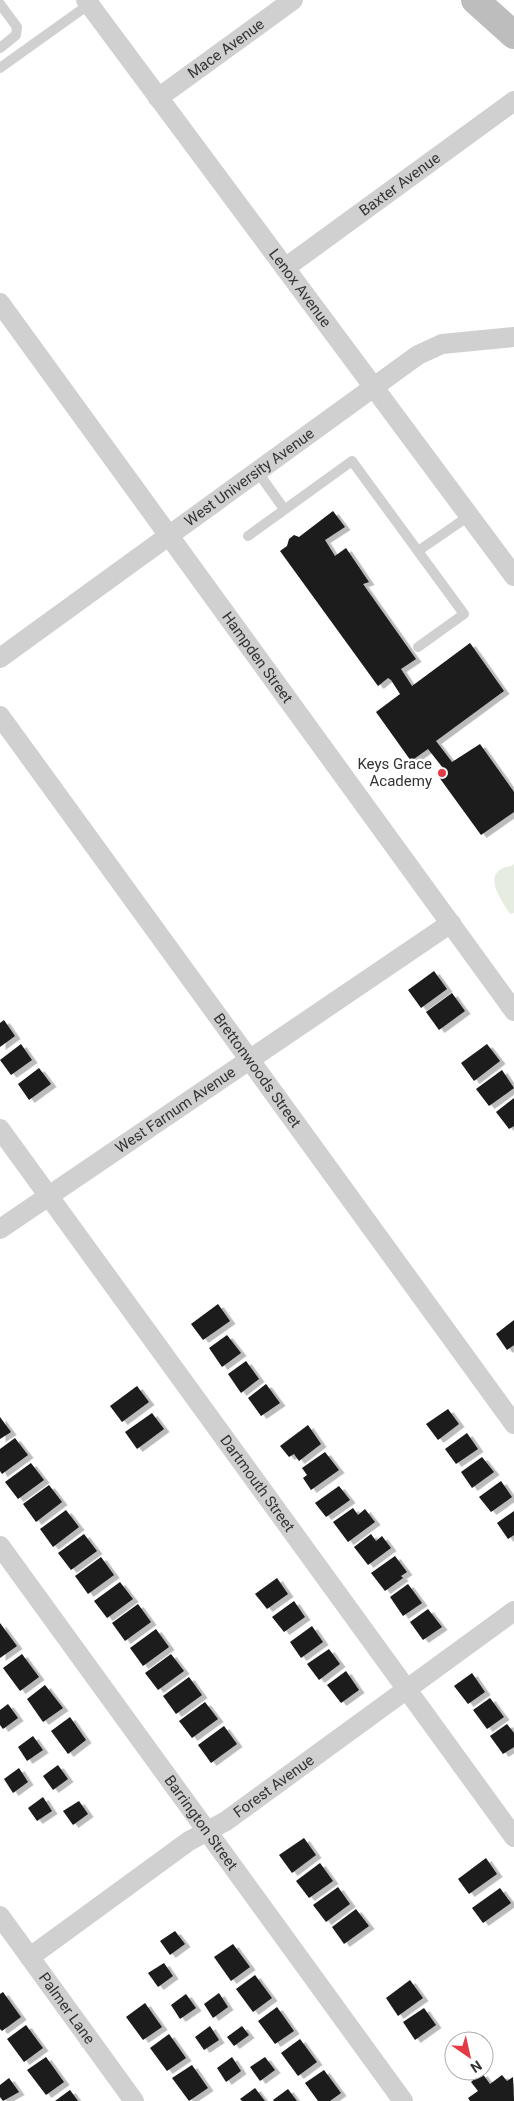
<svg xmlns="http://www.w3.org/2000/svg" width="514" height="2101" font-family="Roboto,sans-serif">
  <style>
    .green { fill: #e6ecdf }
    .building { fill: #1a1a1a; filter: url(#shadow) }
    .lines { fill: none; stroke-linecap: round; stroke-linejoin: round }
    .lane { stroke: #d0d0d0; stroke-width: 10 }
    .street { stroke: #d0d0d0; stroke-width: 20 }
    .secondary { stroke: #bdbdbd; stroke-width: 28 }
    .poi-dot { fill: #e63946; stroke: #fff; stroke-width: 2 }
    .labels { text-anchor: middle; stroke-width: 5; stroke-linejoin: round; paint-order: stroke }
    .street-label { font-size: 15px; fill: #333; stroke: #fff }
    .poi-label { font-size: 15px; fill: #333; stroke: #fff; text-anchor: end }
  </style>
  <defs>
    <filter id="shadow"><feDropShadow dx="5.5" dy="3" stdDeviation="0" flood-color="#0004"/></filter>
  </defs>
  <rect width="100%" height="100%" fill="#fff"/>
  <path class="green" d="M514,864v49l-4,1c-6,-11 -26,-35 -9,-45 7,-4 8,-1 13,-5z"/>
  <g class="building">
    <polygon points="333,511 345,527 325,540 335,556 346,548 369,582 363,584 416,659 401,669 412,686 470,643 504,691 436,741 452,762 480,744 514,792 514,812 481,835 436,773 443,768 428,749 411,761 376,712 400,694 391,680 388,678 378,686 280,551 287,546 289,539 294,535 299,537"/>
    <polygon points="434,971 447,989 421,1008 408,990"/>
    <polygon points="452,993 465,1011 439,1030 426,1012"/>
    <polygon points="4,1020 15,1036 0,1047 0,1023"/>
    <polygon points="21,1044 32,1060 11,1075 0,1060"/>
    <polygon points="487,1044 500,1061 474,1081 461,1063"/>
    <polygon points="39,1068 51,1084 29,1100 18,1084"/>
    <polygon points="502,1070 514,1088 489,1106 476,1089"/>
    <polygon points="514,1098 514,1126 509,1129 496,1112"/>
    <polygon points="218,1304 230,1321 203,1340 191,1324"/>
    <polygon points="514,1320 514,1345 507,1350 496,1334"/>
    <polygon points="227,1335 241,1353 222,1367 209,1348"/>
    <polygon points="246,1361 259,1379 241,1393 228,1374"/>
    <polygon points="266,1384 280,1403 261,1416 248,1398"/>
    <polygon points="137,1386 149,1402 122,1422 110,1406"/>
    <polygon points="448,1409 459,1424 438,1440 426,1424"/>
    <polygon points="152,1413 164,1429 137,1449 125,1432"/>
    <polygon points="0,1417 11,1432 0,1439"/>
    <polygon points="308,1425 321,1444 299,1461 294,1454 289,1457 280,1446"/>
    <polygon points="467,1433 478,1449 456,1464 445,1449"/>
    <polygon points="15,1438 28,1455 2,1474 0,1471 0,1449"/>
    <polygon points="325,1452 339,1470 311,1490 303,1478 307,1475 302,1468"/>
    <polygon points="482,1457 494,1472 472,1488 461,1472"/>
    <polygon points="31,1463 44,1480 18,1499 5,1482"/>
    <polygon points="501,1481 512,1497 491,1512 479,1497"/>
    <polygon points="49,1485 62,1502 36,1522 23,1504"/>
    <polygon points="339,1486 350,1500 326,1517 315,1503"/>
    <polygon points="353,1508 358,1515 365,1509 375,1522 348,1542 333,1522"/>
    <polygon points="66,1510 79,1527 53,1547 40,1529"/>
    <polygon points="514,1511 514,1535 508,1539 497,1523"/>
    <polygon points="84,1534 97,1551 71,1570 58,1553"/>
    <polygon points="371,1534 376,1541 382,1536 391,1548 368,1565 354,1547"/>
    <polygon points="395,1556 407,1572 401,1576 403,1578 385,1591 371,1573"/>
    <polygon points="101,1557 114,1575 88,1594 75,1576"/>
    <polygon points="277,1578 288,1594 267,1609 255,1594"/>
    <polygon points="120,1582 133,1599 107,1618 94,1601"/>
    <polygon points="408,1584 422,1603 403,1616 390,1597"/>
    <polygon points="294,1601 305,1617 284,1632 272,1617"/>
    <polygon points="138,1604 151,1622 125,1641 112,1623"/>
    <polygon points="428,1609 442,1627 423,1640 410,1622"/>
    <polygon points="0,1623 17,1646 0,1658"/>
    <polygon points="312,1626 323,1642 301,1658 290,1642"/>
    <polygon points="156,1629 169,1647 143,1666 130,1648"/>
    <polygon points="329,1649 340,1664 319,1680 307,1664"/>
    <polygon points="22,1654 39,1677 20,1691 3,1668"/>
    <polygon points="171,1654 184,1671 158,1690 145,1673"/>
    <polygon points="346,1671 359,1690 341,1703 327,1685"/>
    <polygon points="472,1673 485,1692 468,1704 454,1686"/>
    <polygon points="189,1677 202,1695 176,1714 163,1696"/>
    <polygon points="45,1685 63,1708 43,1722 27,1699"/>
    <polygon points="490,1698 504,1717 487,1729 473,1710"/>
    <polygon points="205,1702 218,1719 192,1738 179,1721"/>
    <polygon points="8,1704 18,1718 3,1729 0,1725 0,1710"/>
    <polygon points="70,1717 86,1740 68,1754 51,1731"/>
    <polygon points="507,1724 514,1733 514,1747 503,1754 490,1736"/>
    <polygon points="224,1726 237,1744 211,1763 198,1745"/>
    <polygon points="33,1736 43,1750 27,1761 18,1747"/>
    <polygon points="58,1765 68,1779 53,1790 43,1776"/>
    <polygon points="19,1768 28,1782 13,1793 4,1779"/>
    <polygon points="43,1797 52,1811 37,1821 28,1808"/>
    <polygon points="79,1801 88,1814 73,1825 63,1811"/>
    <polygon points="304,1838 316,1855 292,1873 279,1855"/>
    <polygon points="486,1858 497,1874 469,1894 458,1879"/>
    <polygon points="320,1863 333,1881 309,1898 296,1881"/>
    <polygon points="338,1887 350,1904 326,1922 313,1905"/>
    <polygon points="500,1888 511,1903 483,1923 472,1908"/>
    <polygon points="356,1909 369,1926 344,1944 332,1927"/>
    <polygon points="175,1931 185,1944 170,1955 160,1941"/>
    <polygon points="233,1944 250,1967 231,1981 214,1957"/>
    <polygon points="164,1963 173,1976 158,1987 148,1973"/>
    <polygon points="255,1975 272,1998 253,2012 236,1989"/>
    <polygon points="410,1980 423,1998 398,2016 386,1998"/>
    <polygon points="3,1992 21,2017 2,2031 0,2029 0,1994"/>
    <polygon points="219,1993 228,2007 213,2018 204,2004"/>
    <polygon points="186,1994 196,2008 180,2019 171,2005"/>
    <polygon points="145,2003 162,2027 143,2040 126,2017"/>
    <polygon points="277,2007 294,2031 275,2044 258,2021"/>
    <polygon points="424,2008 436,2025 415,2040 403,2022"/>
    <polygon points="26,2025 43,2048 24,2062 7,2039"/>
    <polygon points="210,2026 219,2040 204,2050 195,2037"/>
    <polygon points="242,2026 249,2035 234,2046 227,2037"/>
    <polygon points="169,2034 186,2058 167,2071 150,2048"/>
    <polygon points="300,2039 317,2062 298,2076 281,2053"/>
    <polygon points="46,2057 64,2082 46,2095 27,2070"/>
    <polygon points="232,2057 241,2071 226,2082 217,2068"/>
    <polygon points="265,2057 275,2070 260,2081 250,2067"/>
    <polygon points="192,2065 208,2088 189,2101 172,2078"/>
    <polygon points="324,2070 341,2093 330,2101 318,2101 305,2083"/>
    <polygon points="482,2073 490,2084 502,2075 507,2081 513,2077 514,2101 470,2101 468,2098 478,2091 471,2082"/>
    <polygon points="9,2078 19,2092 3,2101 0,2097 0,2085"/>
    <polygon points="255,2088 265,2101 242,2101 240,2099"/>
    <polygon points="288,2089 297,2101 274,2101 273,2100"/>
    <polygon points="70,2090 78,2101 55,2101"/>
  </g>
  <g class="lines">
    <g class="lane">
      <polyline points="0,4 17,27 16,35 0,48"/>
      <polyline points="0,68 91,3"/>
      <polyline points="257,471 284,509"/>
      <polyline points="248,536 352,461 464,614 418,647"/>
      <polyline points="418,551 469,516"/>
    </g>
    <g class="street">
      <path id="s1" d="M86,0l428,576"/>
      <path id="s2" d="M158,98l135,-98"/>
      <path id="s3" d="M285,268l229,-167"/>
      <path id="s4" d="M0,303l514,708"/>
      <path id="s5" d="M0,658l418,-303 24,-11 72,-7"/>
      <path id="s6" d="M0,716l514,708"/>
      <path id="s7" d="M0,1129l514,708"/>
      <path id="s8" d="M0,1229l451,-306"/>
      <path id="s9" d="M0,1546l403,555"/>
      <path id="s10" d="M0,1916l134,185"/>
      <path id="s11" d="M30,1957l159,-116 37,-20 288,-210"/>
    </g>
    <polyline class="secondary" points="475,0 514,35"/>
  </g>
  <circle class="poi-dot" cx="442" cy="773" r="5"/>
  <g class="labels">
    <g class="street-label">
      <text dy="5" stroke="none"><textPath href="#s2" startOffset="84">Mace Avenue</textPath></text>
      <text dy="5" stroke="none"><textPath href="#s3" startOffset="142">Baxter Avenue</textPath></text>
      <text dy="5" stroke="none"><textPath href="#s1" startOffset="359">Lenox Avenue</textPath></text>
      <text dy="5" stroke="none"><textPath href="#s5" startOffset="308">West University Avenue</textPath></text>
      <text dy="5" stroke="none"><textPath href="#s4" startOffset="438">Hampden Street</textPath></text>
      <text dy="5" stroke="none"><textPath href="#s6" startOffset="438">Brettonwoods Street</textPath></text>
      <text dy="5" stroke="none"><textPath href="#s8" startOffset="212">West Farnum Avenue</textPath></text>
      <text dy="5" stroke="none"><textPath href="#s7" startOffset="438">Dartmouth Street</textPath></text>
      <text dy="5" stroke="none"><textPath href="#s11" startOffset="298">Forest Avenue</textPath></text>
      <text dy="5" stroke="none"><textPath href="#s9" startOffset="342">Barrington Street</textPath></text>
      <text dy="5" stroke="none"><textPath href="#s10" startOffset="114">Palmer Lane</textPath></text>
    </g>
    <g class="poi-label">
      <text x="432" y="769">Keys Grace<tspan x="432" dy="17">Academy</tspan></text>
    </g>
  </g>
  <g transform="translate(469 2056) rotate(146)"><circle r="24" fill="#ffffff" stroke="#adadad"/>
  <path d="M0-4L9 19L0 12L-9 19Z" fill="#e63946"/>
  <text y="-8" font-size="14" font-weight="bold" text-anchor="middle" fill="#333333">N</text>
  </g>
</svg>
